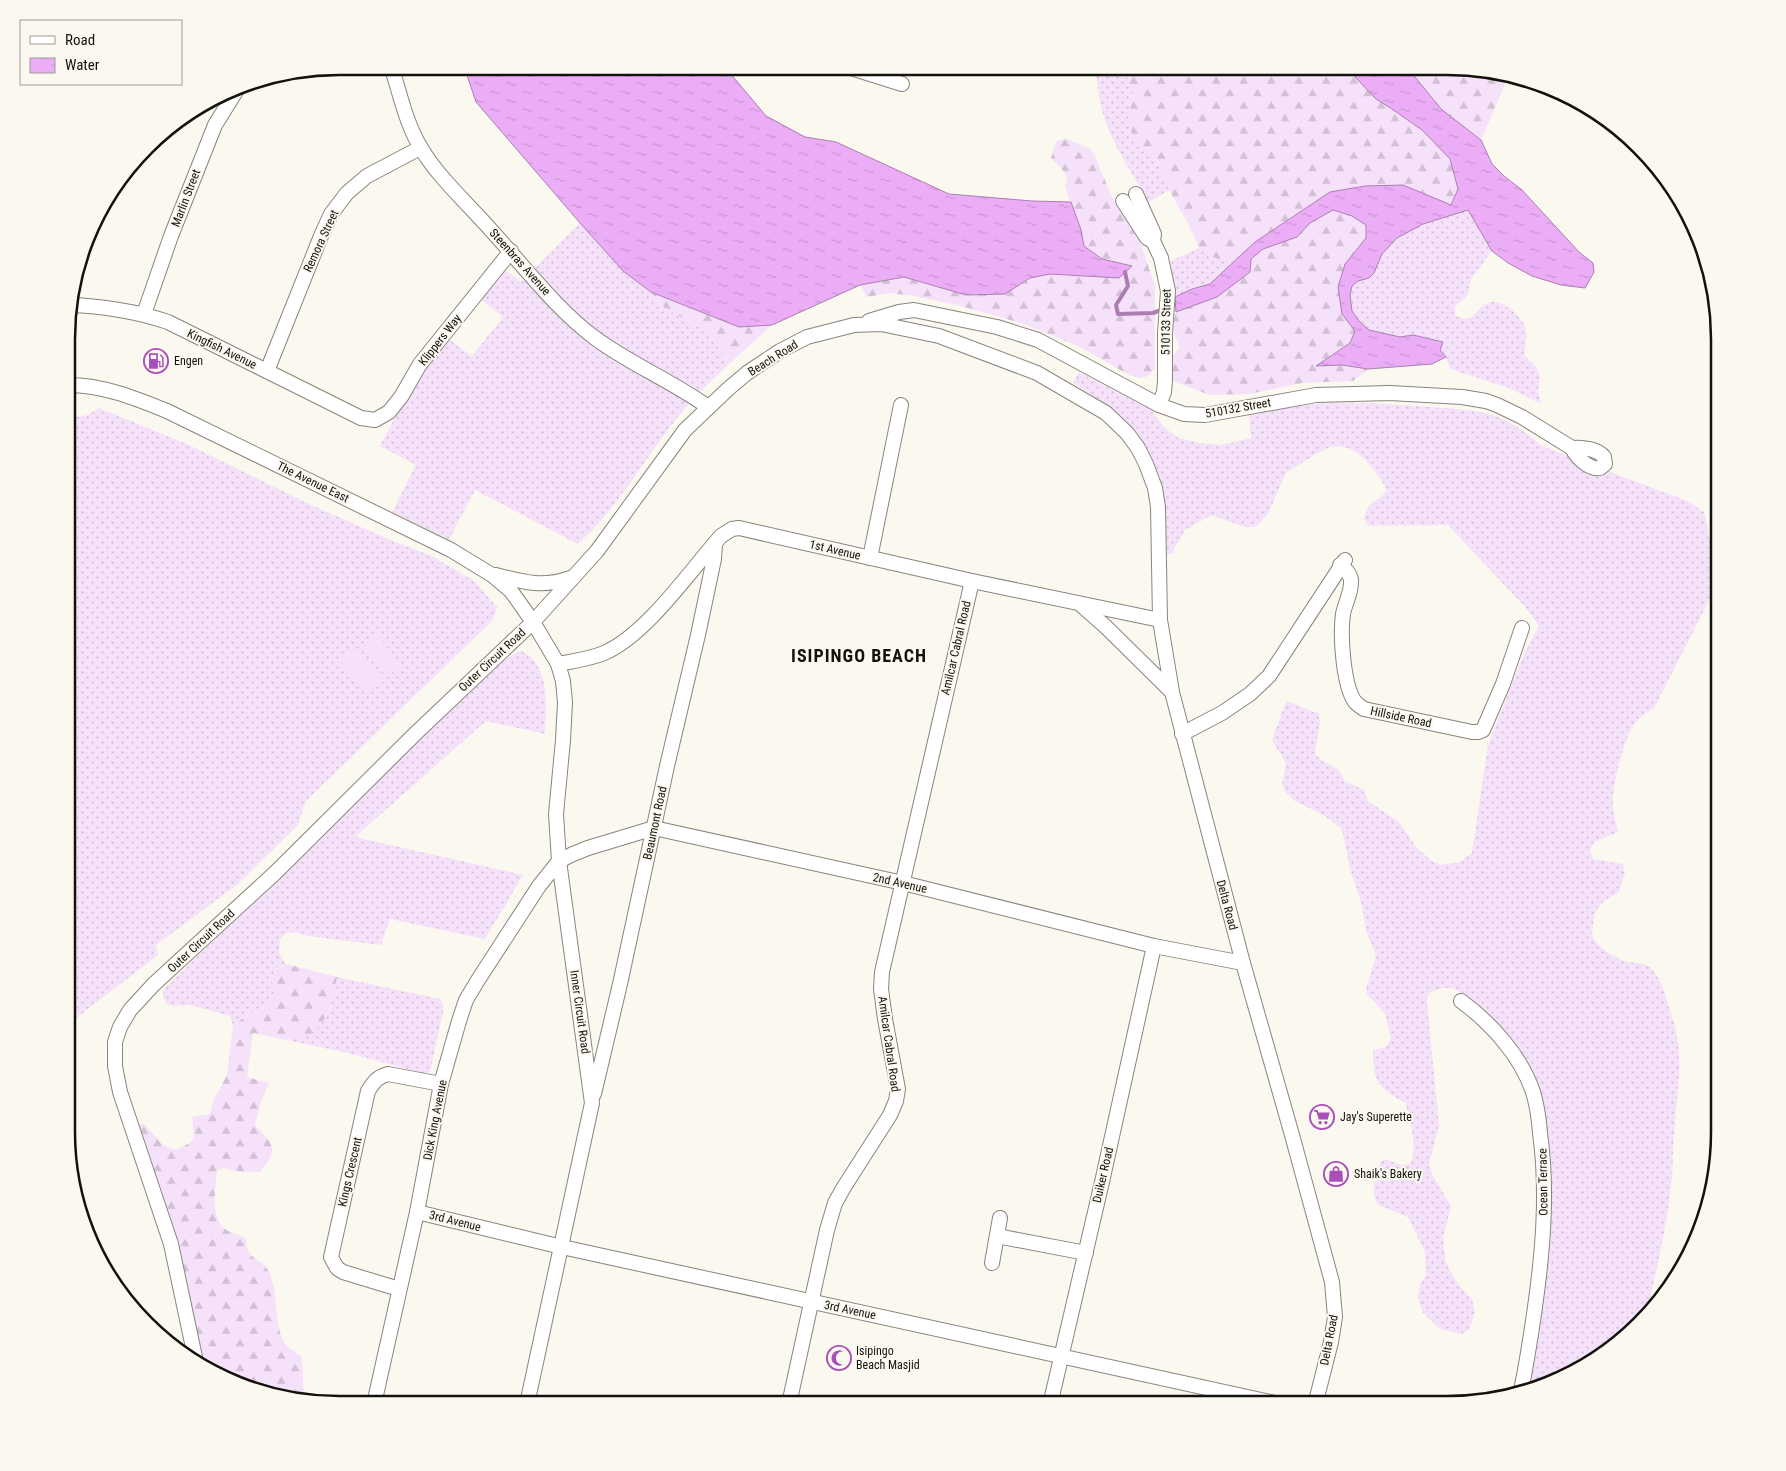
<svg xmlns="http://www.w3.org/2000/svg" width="1786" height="1471" font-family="'Roboto Condensed',sans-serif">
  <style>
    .grass { fill: url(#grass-dots) }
    .forest { fill: url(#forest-firs) }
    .park { fill: #f6e1fa }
    .water { fill: url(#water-ripples); stroke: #ab7eb1 }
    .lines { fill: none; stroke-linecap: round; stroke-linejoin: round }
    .stream { stroke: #ab7eb1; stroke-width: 4 }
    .minor-casing { stroke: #87857d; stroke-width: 16 }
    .minor { stroke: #fff; stroke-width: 14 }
    .labels { text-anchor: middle; stroke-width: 4; stroke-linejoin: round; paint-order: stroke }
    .street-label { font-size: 12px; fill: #13120f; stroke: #fbf8ef }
    .poi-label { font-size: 12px; fill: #13120f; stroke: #fbf8ef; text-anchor: start }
    .district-label { font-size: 18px; font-weight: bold; letter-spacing: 1px; fill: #13120f; stroke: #fbf8ef }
    .rim { fill: none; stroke: #13120f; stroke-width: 2.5 }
  </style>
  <defs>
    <pattern id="grass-dots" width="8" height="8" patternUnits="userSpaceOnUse" patternTransform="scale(1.25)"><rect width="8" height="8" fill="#f6e1fa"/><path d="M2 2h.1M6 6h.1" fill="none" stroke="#d2c0d5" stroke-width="1.8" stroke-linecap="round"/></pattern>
    <pattern id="forest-firs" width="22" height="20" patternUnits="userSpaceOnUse" patternTransform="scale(1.25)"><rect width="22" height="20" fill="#f6e1fa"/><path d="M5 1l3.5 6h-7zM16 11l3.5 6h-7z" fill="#d2c0d5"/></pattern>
    <pattern id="water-ripples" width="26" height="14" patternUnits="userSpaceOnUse" patternTransform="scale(1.25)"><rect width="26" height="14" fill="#ecadf7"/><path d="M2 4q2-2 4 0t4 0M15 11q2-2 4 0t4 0" fill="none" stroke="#ca94d3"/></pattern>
  </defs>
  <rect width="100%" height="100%" fill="#fbf8ef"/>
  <g class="grass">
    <path d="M1096,67h28l9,26 -5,25 12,26 17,15 12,31 -20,12c-16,-27 -33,-52 -44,-82 -6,-17 -8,-35 -9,-53z"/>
    <path d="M1468,210l24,41 -21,28 -3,16 -13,12v8c20,11 18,-5 33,-12 13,-6 33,13 37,24 3,8 0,20 -1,28l12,12 4,8 -2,17 3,12 -32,-16 -59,-19 -4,-12 -6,-7 3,-8 -30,-7 -13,2 -31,-7 -10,-9 -7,-10 -2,-16 2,-9 6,-5 11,-3 5,-4 8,-20 15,-16 26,-14z"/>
    <path d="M580,223l43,48 28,21 9,13 47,27 23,31c-18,17 -37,35 -53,55 -33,41 -59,90 -99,126l-103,-54 -26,50 -57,-28 24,-47 -36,-19 32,-61 34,-48 26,19 31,-39 -25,-20 25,-26 5,1 13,10z"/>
    <path d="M1199,248c13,12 28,11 44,7l-33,29 -18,5 -17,8 -4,-36z"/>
    <path d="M1079,372l72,38 14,18 14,10 20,5 23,2 29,-7 -2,-22c62,-18 118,-14 181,-9 23,2 46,2 68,10 17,7 30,17 44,29l145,55 17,11 15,69 -65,127c-8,5 -16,10 -21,18 -9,15 -19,54 -20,71 -1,12 2,23 5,35l-24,10 -4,9 3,8 30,5 2,9 -6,19c-16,9 -25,14 -26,34 0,0 -1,7 -1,7 1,13 26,27 37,29 8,1 16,1 22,6 13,13 16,35 22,52 11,34 5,67 2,101 -2,19 -2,38 -3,57 -5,47 -15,92 -26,138l-6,9 -88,59 -25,5 5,-20 9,-267 -70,-100c-15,-14 -19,-18 -40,-10l-4,5v6l12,122 -10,39 2,8 20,34 -8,33 3,24 11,20 15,17 3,13 -6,16 -7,5 -22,-5 -17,-16 -5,-16 2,-12 6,-11 -1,-22 -17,-35 -30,-12c-9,-15 -2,-29 3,-44l4,-2 16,6 9,-1c9,-17 -1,-42 -4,-61 -27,-14 -33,-21 -33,-52l14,-5 4,-8 -6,-24 -18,-20 -1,-5 10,-34 -10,-24 -5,-29 -11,-33 -8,-40 -19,-14 -28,-14 -10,-9 -3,-8 4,-21 -14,-23 13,-36 2,-3 32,13 1,8 -5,29 1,4 7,6 16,9 6,11 19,9 4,11 31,21 18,26 16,14 8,3 19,-3 12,-9 16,-108 36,-91 15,-28 -12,-17 -79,-84 -80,1 -4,-7c4,-19 14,-16 23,-29 -11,-19 -30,-49 -56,-43 -8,2 -32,18 -41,23l-4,3 -18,41 -10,11 -4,2h-9l-31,-11h-4l-25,14 -13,23 -4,2h-4c-2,-27 -2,-55 -7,-81 -8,-41 -51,-71 -84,-91z"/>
    <polygon points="99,408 189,445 307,503 390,540 432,556 474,581 497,607 493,620 306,801 298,825 238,884 156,945 158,955 67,1025 68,418 88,415"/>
    <path d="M521,651c30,12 25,57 24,83l-59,-13 -131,116 168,38 -38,64 -95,-20 -9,26 -74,-9 -12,-4 -9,1 -6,6 -1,14 7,11 -10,4 -4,13 3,12 -2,9 -25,13 -15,10 -3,-9 -40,-11 -20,1c-6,-5 -9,-9 -6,-17l332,-323 21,-14z"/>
    <polygon points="337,977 440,999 444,1007 430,1072 422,1073 352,1054 297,1042 317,1028 330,1008"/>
  </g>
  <g class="forest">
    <polygon points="1124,67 1350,67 1356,78 1376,99 1392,109 1422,130 1450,160 1458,189 1451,205 1330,192 1254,242 1243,255 1228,259 1219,259 1207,255 1199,248 1191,229 1169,190 1157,159 1140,144 1132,134 1128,118 1133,93"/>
    <polygon points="1407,67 1464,67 1508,77 1481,140 1441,109"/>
    <path d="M1067,139l22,9 5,6 21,50 25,37 15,45v83l-9,8 -6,1 -11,-3 -49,-28 -56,-23 -67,-19 -43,-9 -24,-3 -23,4 -7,-12 44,-8 62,18 39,-1 25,-16 20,-4 69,4 12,-12 -29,-7 -18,-13 -3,-16 -16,-44c7,-11 -7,-20 -14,-28l5,-17z"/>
    <polygon points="1333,210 1352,216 1366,225 1366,238 1345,264 1342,313 1355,331 1350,342 1317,365 1342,365 1368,369 1353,381 1302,383 1249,394 1210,395 1175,382 1169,376 1170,359 1180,347 1171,327 1176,312 1193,305 1263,249 1297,237 1310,223"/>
    <polygon points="651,292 739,327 772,325 730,363 707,332 660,305"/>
    <path d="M286,964l51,13c-3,18 -7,38 -20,51 -5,6 -14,10 -20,14l-44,-9 -6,44 22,6 -9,21 -5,21c20,22 24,23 5,47h-17l-21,-4 -5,3c-2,17 -7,46 8,58 6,5 15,4 21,10 0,23 15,17 23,33 10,20 4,56 17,73 4,4 11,8 16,12l2,43 -70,-16 -33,-22 -22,-102 -43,-134 4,-2h4l19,21 12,5 13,-6 6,-6 -2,-21 18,-3 2,-10 15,-29 6,-50 15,-10 25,-13c4,-18 -10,-30 13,-38z"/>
  </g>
  <g class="park">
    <polygon points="375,633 402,665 387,677 360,646"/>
    <polygon points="355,649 383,682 368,694 341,662"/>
  </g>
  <g class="water">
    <polygon points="464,66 724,66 766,116 805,137 836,142 949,194 1032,201 1071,202 1081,230 1084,246 1102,259 1132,266 1119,278 1050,274 1030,278 1005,294 966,295 904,277 860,285 772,325 739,327 651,292 623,271 580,223 476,102"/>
    <polygon points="1350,67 1407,67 1441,109 1481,140 1492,164 1504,176 1522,190 1579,252 1593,263 1594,272 1585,288 1561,285 1532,276 1508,263 1492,251 1468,210 1423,224 1397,238 1382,254 1374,273 1369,278 1358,281 1352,286 1350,295 1352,311 1359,321 1369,330 1400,337 1413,335 1443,342 1440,350 1446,357 1432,364 1368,369 1342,365 1316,366 1350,343 1355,331 1342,314 1338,287 1345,264 1366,238 1366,225 1352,216 1333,210 1310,223 1297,237 1263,249 1251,259 1250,272 1217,297 1176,312 1175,297 1192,289 1210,284 1255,242 1330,192 1365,186 1403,185 1451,205 1458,189 1450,159 1422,130 1392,109 1376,99 1356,78"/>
  </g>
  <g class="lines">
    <polyline class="stream" points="1125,272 1128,286 1116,305 1118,314 1153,313 1164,309"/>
    <defs>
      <g id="minor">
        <path d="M391,66c9,27 15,58 30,82 16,28 47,56 69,81 32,35 67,81 105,109 35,26 77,43 113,69"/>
        <polyline points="848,67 902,84"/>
        <polyline points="1136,194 1154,234 1153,241 1161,258 1168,291 1165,333 1165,381 1164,392 1159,405"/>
        <polyline points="1123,201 1147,238 1153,241"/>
        <path d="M69,305c34,1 66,6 99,17l193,96 14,2 14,-8 12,-15 19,-33 91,-113"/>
        <polyline points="144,314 171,236 215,125 238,88"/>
        <path d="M869,321l30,-9 15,-2 83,17 41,13 121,65 25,9 21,1 111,-20 74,-2 72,4 24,4 11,4 25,12 50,31c4,9 17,22 28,20l5,-4 -1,-7c-6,-8 -22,-10 -32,-9"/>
        <polyline points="267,371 321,236 331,214 347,193 367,176 420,148"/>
        <path d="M68,385c35,0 67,13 99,26l284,139 41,25 19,16 22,31 25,42 5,17 2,21 -2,38 -7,74 3,47 33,242 -65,301"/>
        <polyline points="870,558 901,405"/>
        <path d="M1340,565c5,4 10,8 11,15 1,12 -6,23 -8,34 -3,21 0,71 12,88 3,3 6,5 9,7l108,23h6l5,-2 20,-46 19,-56"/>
        <path d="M496,575c27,7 46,13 74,3"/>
        <polyline points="1080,604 1106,627 1172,692"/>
        <path d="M558,664c15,-3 32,-5 46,-11 42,-18 86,-82 117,-117l11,-7 7,-1 233,53 188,39"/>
        <polyline points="1182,734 1222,713 1250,694 1269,676 1345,560"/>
        <path d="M1461,1001c30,22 60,55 72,91 4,13 6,28 7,41 8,58 3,117 -5,174 -4,28 -8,56 -14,83"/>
        <polyline points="594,1094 620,984 667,766 698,635 714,559 715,543"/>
        <polyline points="417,1212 562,1247 1284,1405"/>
        <polyline points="997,1236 1086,1253"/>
        <polyline points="992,1263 1000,1218"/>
        <path d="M399,1289l-56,-17 -6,-4 -6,-11 37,-166c6,-9 9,-14 20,-17l53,10"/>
        <polyline points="195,1357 171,1244 120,1092 115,1066 115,1042 120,1027 130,1010 154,984 275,873 417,732 533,622 597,551 685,430 728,389 747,373 780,351 807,337 854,325 881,324 939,336 1037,373 1106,413 1127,433 1138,448 1146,464 1155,488 1158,507 1160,620 1172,692 1243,963 1292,1135 1332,1282 1335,1317 1331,1342 1315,1405"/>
        <polyline points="374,1404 417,1212 441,1084 459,1021 466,1000 478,980 539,886 559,861 573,854 588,848 654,828 903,883 1154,946 1243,963"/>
        <polyline points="789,1404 827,1230 835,1203 844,1187 890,1115 896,1101 898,1089 885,1019 881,989 882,972 972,581"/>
        <polyline points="1050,1405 1102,1182 1154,946"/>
      </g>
    </defs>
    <use href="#minor" class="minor-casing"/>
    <use href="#minor" class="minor"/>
  </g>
  <defs>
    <symbol id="fuel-ring" viewBox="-11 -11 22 22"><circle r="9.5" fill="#fbf8ef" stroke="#aa4fba" stroke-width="1.5"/><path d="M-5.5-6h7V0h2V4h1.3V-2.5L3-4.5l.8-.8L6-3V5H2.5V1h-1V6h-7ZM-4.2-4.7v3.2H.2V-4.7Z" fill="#aa4fba"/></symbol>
    <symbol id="supermarket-ring" viewBox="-11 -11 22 22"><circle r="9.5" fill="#fbf8ef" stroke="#aa4fba" stroke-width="1.5"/><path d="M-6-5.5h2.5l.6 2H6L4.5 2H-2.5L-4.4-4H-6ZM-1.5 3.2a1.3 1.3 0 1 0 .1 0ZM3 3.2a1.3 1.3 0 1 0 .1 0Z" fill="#aa4fba"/></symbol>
    <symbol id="shop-ring" viewBox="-11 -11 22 22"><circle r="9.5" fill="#fbf8ef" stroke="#aa4fba" stroke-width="1.5"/><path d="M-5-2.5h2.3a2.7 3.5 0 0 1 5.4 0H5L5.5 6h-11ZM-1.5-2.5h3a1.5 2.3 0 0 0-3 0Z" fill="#aa4fba"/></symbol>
    <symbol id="mosque-ring" viewBox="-11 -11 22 22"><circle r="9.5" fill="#fbf8ef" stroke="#aa4fba" stroke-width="1.5"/><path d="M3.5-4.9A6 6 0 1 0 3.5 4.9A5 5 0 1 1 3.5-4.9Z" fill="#aa4fba"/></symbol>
  </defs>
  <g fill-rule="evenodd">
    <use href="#fuel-ring" x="142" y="347" width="28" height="28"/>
    <use href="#supermarket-ring" x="1308" y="1103" width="28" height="28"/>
    <use href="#shop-ring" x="1322" y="1160" width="28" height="28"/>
    <use href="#mosque-ring" x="825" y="1344" width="28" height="28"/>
  </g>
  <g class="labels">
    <g class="street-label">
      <text transform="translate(186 198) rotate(-69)" y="4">Marlin Street</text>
      <text transform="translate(321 241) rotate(-65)" y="4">Remora Street</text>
      <text transform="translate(520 262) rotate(48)" y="4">Steenbras Avenue</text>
      <text transform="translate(1166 322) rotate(-89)" y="4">510133 Street</text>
      <text transform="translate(440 340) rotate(-52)" y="4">Klippers Way</text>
      <text transform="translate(222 349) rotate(26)" y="4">Kingfish Avenue</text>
      <text transform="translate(773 358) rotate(-32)" y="4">Beach Road</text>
      <text transform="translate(1238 408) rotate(-10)" y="4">510132 Street</text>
      <text transform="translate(313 482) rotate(26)" y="4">The Avenue East</text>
      <text transform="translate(835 550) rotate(13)" y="4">1st Avenue</text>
      <text transform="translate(956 648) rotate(-77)" y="4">Amilcar Cabral Road</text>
      <text transform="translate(492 660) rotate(-43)" y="4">Outer Circuit Road</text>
      <text transform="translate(1401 717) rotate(12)" y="4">Hillside Road</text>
      <text transform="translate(655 823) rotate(-78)" y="4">Beaumont Road</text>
      <text transform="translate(900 883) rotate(13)" y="4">2nd Avenue</text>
      <text transform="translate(1227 905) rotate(75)" y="4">Delta Road</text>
      <text transform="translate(201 941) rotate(-43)" y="4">Outer Circuit Road</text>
      <text transform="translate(580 1012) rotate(82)" y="4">Inner Circuit Road</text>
      <text transform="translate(889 1044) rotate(82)" y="4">Amilcar Cabral Road</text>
      <text transform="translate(435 1120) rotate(-79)" y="4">Dick King Avenue</text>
      <text transform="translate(350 1172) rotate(-77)" y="4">Kings Crescent</text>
      <text transform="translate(1103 1175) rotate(-77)" y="4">Duiker Road</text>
      <text transform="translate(1543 1182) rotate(-91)" y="4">Ocean Terrace</text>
      <text transform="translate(455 1221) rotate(14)" y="4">3rd Avenue</text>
      <text transform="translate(850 1310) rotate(12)" y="4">3rd Avenue</text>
      <text transform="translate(1329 1340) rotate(-79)" y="4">Delta Road</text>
    </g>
    <g class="poi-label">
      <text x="174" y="365">Engen</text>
      <text x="1340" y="1121">Jay's Superette</text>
      <text x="1354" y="1178">Shaik's Bakery</text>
      <text x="856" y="1355">Isipingo<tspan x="856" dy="14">Beach Masjid</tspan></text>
    </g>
    <g class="district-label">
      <text x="859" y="662">ISIPINGO BEACH</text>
    </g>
  </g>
  <path d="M0 0H1786V1471H0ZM339 75H1447A264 264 0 0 1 1711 339V1132A264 264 0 0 1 1447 1396H339A264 264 0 0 1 75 1132V339A264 264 0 0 1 339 75Z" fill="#fbf8ef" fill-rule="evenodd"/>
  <path class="rim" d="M339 75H1447A264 264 0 0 1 1711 339V1132A264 264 0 0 1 1447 1396H339A264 264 0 0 1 75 1132V339A264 264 0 0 1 339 75Z"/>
  <rect x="20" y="20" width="162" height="65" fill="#fbf8ef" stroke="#9e9c95"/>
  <rect x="30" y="36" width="25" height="8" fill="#ffffff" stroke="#9e9c95"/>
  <text x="65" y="45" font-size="15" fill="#13120f">Road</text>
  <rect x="30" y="58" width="25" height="15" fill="url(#water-ripples)" stroke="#9e9c95"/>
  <text x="65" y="70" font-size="15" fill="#13120f">Water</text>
</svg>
